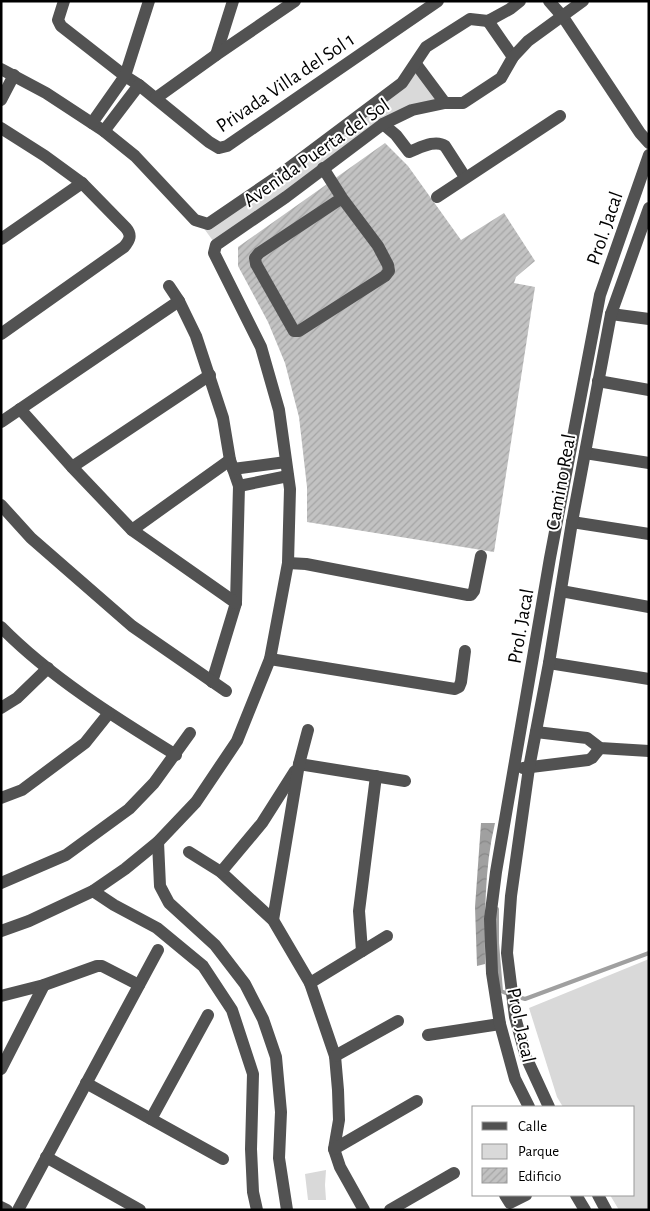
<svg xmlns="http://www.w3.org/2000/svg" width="650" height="1211" font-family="'Alegreya Sans',sans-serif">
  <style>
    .green { fill: #d9d9d9 }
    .water { fill: url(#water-waves) }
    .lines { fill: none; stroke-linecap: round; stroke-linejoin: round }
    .stream { stroke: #a0a0a0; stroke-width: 4 }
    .building { fill: url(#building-hatch) }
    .minor { stroke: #525252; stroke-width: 12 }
    .labels { text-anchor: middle; stroke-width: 4; stroke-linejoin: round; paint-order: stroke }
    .street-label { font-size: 20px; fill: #000; stroke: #fff }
  </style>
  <defs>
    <pattern id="water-waves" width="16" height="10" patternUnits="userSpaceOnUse" patternTransform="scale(1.25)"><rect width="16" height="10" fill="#a0a0a0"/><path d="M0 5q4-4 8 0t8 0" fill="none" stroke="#888"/></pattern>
    <pattern id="building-hatch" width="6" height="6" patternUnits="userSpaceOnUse" patternTransform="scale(1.25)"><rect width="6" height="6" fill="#c2c2c2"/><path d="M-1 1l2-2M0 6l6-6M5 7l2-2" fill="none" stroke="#a5a5a5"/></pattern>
  </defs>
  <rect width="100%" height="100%" fill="#fff"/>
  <g class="green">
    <polygon points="416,64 445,103 412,110 216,245 200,223 274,179"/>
    <polygon points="649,959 649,1210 619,1210 610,1195 634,1195 634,1107 563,1107 557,1097 529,1008"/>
    <polygon points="326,1170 325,1185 326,1200 308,1200 305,1174"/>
  </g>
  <path class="water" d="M481,823h14c-11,46 -10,94 -10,141l-8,2 -2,-59z"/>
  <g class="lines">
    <g class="stream">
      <polyline points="497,909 497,943 501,991 508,994"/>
      <polyline points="515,996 525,999 649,953"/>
    </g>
  </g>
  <polygon class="building" points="385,143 408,166 461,240 504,213 535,261 516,277 514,283 535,287 494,552 307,522 307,487 299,417 285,363 268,322 238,266 238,247"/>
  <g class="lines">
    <g class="minor">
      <polyline points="64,1 58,20 61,26 125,76 139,85 209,142 219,148 227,146 438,1"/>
      <polyline points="549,1 563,17 640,133 649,143"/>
      <polyline points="488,21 513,57"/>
      <polyline points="216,55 233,1"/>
      <polyline points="416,64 445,103"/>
      <polyline points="1,69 46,93 104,131 135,156 195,220 208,224 274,179 402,83 426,47 470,19 488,21 510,9 520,1"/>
      <polyline points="156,98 216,55 295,1"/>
      <polyline points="1,100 14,75"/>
      <polyline points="92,123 125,76 149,1"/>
      <path d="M383,124l13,11 13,17c11,-4 26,-13 36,-6l20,31"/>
      <path d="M1,128l44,28 37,27 44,45c6,7 4,12 -2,19l-123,87"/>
      <polyline points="104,131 139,85"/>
      <polyline points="323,168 342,198 378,246 388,265 389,271 385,276 299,331 294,331 256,264 255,258 259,253 342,198"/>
      <polyline points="437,197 560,116"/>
      <polyline points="1,239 82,183"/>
      <polyline points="169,286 179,301 196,336 223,418 230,460 239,486 236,603 212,682"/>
      <polyline points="611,314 649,319"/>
      <polyline points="598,381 649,390"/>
      <polyline points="20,409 72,467 132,530 236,603"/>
      <polyline points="1,422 179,301"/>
      <polyline points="585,453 649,463"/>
      <polyline points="72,467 210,375"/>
      <polyline points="233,469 286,462"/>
      <polyline points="239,486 288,476"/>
      <polyline points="1,505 31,538 132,626 226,691"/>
      <polyline points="572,522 649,534"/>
      <polyline points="132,530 230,460"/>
      <polyline points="288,563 306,564 468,595 471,595 474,591 481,556"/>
      <polyline points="561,591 649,607"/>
      <path d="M1,627c49,50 115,91 175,128"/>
      <polyline points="270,659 455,689 459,687 461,682 465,651"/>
      <polyline points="549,663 649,679"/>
      <polyline points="1,708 17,698 48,668"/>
      <polyline points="536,732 587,738 600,748 649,751"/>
      <polyline points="299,764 405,781"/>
      <polyline points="523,768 588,760 592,758 600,748"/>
      <polyline points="1,798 22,790 85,743 109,713"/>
      <polyline points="158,842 160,886 169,903 215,945 245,984 263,1019 276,1057 281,1112 279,1158 287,1210"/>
      <polyline points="189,852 221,872 273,920 310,983 335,1056 338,1090 339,1120 334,1149 340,1167 364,1210"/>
      <polyline points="221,872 262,823 295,771"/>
      <polyline points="1,883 66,855 129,809 154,783 190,733"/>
      <polyline points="93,891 114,905 157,928 203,966 232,1010 253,1074 251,1149 253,1192 257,1210"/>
      <polyline points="273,920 299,764 308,730"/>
      <polyline points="1,931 29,921 93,891 125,869 158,842 196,802 237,741 270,659 288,563 290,489 279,410 261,347 214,253 216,245 286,197 383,124 412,110 445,103 463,103 501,78 513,57 528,41 583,1"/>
      <polyline points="362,951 359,911 376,776"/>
      <polyline points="310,983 387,936"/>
      <polyline points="1,996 44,985 97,966 102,966 139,985"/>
      <polyline points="428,1035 500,1024"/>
      <polyline points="335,1056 398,1021"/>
      <polyline points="1,1069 44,985"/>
      <polyline points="86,1083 223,1159"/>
      <polyline points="529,1107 515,1079 500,1024 492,973 490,919 496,872 550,558 600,295 649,155"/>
      <polyline points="549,1107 526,1057 515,1017 507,953 511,896 529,768 549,663 572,522 611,314 649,208"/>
      <polyline points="151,1119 208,1015"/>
      <polyline points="334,1149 417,1101"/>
      <polyline points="46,1157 140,1210"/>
      <polyline points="505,1195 510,1203 526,1195"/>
      <polyline points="576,1195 585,1210"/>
      <polyline points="598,1195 606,1210"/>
      <polyline points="1,1207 7,1210"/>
      <polyline points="18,1210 158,950"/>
      <polyline points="390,1210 454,1173"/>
    </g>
  </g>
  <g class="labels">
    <g class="street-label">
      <text transform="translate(285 82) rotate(-34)" y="7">Privada Villa del Sol 1</text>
      <text transform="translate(316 152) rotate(-35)" y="7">Avenida Puerta del Sol</text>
      <text transform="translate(604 228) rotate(-71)" y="7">Prol. Jacal</text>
      <text transform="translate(560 482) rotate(-80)" y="7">Camino Real</text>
      <text transform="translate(520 626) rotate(-80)" y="7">Prol. Jacal</text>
      <text transform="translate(522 1025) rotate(78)" y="7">Prol. Jacal</text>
    </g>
  </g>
  <rect width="650" height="1211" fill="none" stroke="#000000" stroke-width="5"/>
  <rect x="472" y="1106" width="162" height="90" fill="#ffffff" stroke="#999999"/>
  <rect x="482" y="1122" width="25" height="8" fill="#525252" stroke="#999999"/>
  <text x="518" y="1131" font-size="15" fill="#000000">Calle</text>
  <rect x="482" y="1144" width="25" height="15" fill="#d9d9d9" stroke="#999999"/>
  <text x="518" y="1156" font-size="15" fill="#000000">Parque</text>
  <rect x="482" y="1168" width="25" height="15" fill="url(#building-hatch)" stroke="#999999"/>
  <text x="518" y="1181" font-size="15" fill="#000000">Edificio</text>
</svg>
